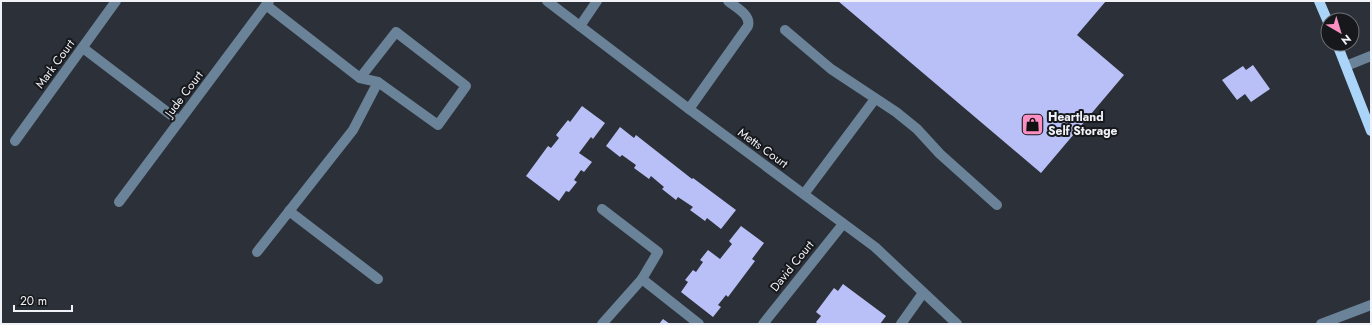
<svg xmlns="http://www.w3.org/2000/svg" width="1372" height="325" font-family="Jost,sans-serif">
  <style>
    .building { fill: #b9c0f7 }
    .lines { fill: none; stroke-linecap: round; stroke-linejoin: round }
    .minor { stroke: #6a8398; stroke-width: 10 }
    .major { stroke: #abd5f8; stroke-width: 10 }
    .labels { text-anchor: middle; stroke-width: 4; stroke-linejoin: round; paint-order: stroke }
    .street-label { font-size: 12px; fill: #f0f2f7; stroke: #16181c }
    .poi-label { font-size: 12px; font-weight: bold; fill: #f0f2f7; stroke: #16181c; text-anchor: start }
  </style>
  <rect width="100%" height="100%" fill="#2c3038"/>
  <g class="building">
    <polygon points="838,1 1106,1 1077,35 1124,75 1041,173"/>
    <polygon points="1253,65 1270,89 1251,102 1245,94 1237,100 1222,80 1243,66 1246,70"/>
    <polygon points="582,106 605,123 593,139 591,137 579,153 592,162 584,172 581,170 574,180 577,182 569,192 566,191 559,201 526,176 548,146 551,148 559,138 556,135 568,120 570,122"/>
    <polygon points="620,127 634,138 636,135 692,179 693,178 736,210 721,229 707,218 705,221 690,210 693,207 678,197 676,200 662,189 664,187 651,176 649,179 634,168 636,165 622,155 620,157 606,146"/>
    <polygon points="741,226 764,243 752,259 755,261 728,297 726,295 718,305 721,307 713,317 681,292 688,282 685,280 693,270 696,272 703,262 700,260 708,250 720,259 732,244 729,241"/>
    <polygon points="843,284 886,316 880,324 818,324 816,322 821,316 816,312 834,288 838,291"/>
    <polygon points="663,319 670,324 659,324"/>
  </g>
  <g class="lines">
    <g class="minor">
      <polyline points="547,1 689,109 875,247 957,324"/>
      <polyline points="580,26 597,1"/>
      <polyline points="785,30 831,69 896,112 917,129 940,154 997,205"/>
      <polyline points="83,48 179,121"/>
      <polyline points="1346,66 1371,56"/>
      <polyline points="360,78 396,32 466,86 438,125 378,82"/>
      <path d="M689,109l59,-83c3,-11 -11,-18 -20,-25"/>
      <polyline points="15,141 116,1"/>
      <polyline points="804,194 875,99"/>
      <polyline points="119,202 269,1"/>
      <polyline points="602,209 658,252 642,279 699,324"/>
      <polyline points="289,211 378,279"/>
      <polyline points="257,252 353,130 378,82 360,78 266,5"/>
      <polyline points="602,324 642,279"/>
      <polyline points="763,324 843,224"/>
      <polyline points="901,324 923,293"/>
      <polyline points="1321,324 1371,305"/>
    </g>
    <g class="major">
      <polyline points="1319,1 1328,22"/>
      <polyline points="1337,44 1371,131"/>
    </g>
  </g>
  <defs>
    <symbol id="shop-square" viewBox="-11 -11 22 22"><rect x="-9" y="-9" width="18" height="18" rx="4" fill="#fc8fc2" stroke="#16181c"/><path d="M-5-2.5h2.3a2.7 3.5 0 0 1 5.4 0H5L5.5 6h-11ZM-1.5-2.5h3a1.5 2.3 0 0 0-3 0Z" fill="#111"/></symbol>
  </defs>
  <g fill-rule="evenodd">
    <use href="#shop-square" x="1020" y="112" width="25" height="25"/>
  </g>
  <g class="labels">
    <g class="street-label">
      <text transform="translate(55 64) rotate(-54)" y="4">Mark Court</text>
      <text transform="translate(184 94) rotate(-53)" y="4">Jude Court</text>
      <text transform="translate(763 148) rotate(36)" y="4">Metts Court</text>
      <text transform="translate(792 266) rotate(-51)" y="4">David Court</text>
    </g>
    <g class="poi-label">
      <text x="1048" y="121">Heartland<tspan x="1048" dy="14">Self Storage</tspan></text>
    </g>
  </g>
  <rect width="1372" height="325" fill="none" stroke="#f0f2f7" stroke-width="4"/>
  <g transform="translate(1340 32) rotate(142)"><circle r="19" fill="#16181c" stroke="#6d6f74"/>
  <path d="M0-3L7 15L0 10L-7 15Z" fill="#fc8fc2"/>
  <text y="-6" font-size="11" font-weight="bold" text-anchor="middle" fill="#f0f2f7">N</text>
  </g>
  <path d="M14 305v6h58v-6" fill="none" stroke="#f0f2f7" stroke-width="2"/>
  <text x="20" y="305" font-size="12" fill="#f0f2f7" stroke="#16181c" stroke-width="3" paint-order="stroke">20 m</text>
</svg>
